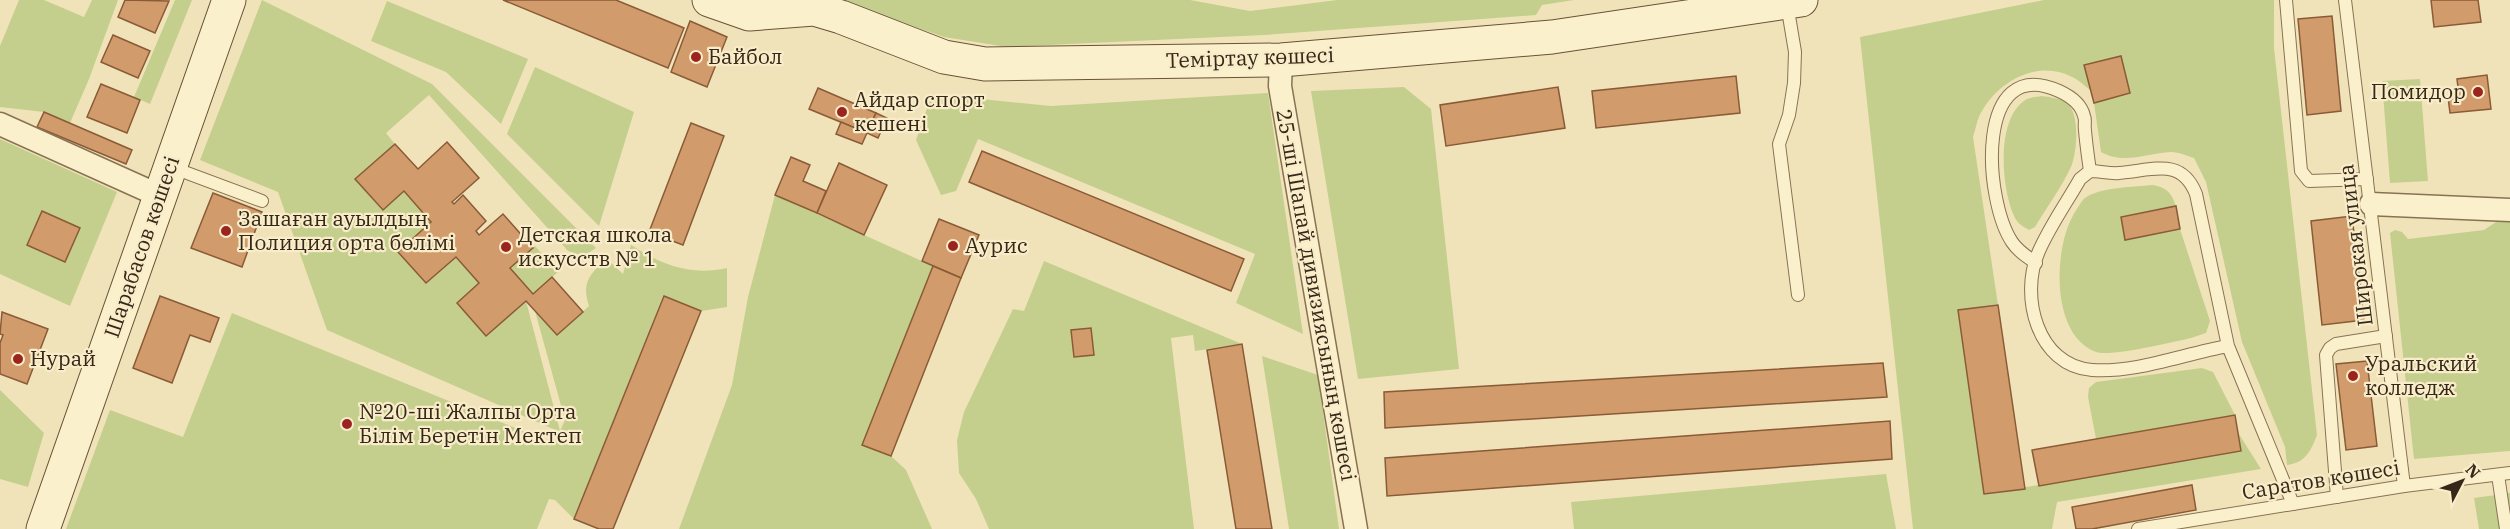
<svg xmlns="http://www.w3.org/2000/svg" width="2510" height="529" font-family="'IBM Plex Serif',serif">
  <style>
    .green { fill: #c4cf8d; fill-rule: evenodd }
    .building { fill: #d29b6c; stroke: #895b37; stroke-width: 1.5 }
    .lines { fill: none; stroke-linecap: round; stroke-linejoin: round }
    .lane-casing { stroke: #887253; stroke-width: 14 }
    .street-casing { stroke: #887253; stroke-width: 25 }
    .secondary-casing { stroke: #695236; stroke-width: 35 }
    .lane { stroke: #fbf0cc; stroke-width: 12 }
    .street { stroke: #fbf0cc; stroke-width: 22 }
    .secondary { stroke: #fbf0cc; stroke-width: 33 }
    .poi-dot { fill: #9b241f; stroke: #f8ecc9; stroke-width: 2 }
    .labels { text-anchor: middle; stroke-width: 4.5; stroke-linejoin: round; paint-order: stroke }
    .poi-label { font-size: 21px; fill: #352819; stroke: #f8ecc9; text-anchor: start }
    .street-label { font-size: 21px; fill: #352819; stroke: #f8ecc9 }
  </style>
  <rect width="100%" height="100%" fill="#f1e3b9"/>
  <g class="green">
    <polygon points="19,0 44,0 84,17 92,0 118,0 89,79 70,123 44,112 0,107 0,46"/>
    <polygon points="175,0 192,0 150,104 134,97"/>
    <path d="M262,0l170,84 164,164 -12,8 -16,-5 -139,-156 -43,38 9,11 -40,35 27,31 22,-19 27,31 -33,30 28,31 30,-26 23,26 -22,21 29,32 40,-35 34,130 5,-11 -30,-109 22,24 32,-29c-8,-24 1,-31 17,-48l17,16 8,-29c31,20 59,31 96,23v39l-26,4 -38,-15 -89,223 -19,-19 -6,-1 -12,30h-471l44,-119 73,27 49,-124 323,131 5,-12 -233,-102 -49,-138 -78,-32z"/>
    <polygon points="846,0 1190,0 1250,11 1337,0 1574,0 1542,5 1536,15 1264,35 1007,47 944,37 849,4"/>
    <path d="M2044,0h230v48l43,387c-6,16 -12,28 -30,30l-2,-18 -43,-105 -36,-160 -12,-24c-7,-2 -15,-6 -23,-6 -24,1 -47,13 -70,0l-7,-49 36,-10 -9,-37 -36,9 6,26c-6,-5 -12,-11 -19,-14 -34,-18 -73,4 -90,34 -5,7 -6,18 -9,26l25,168 -40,6 26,183 257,-43 -4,-20 24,38 -204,33 -5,27h-139l-53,-492z"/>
    <polygon points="387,1 528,59 501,124 446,72 371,41"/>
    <polygon points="535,67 634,112 599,226 507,134"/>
    <polygon points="2420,79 2428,181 2390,183 2382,81"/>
    <polygon points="1404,87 1431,109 1459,369 1358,379 1311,91"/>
    <polygon points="1268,93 1303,334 1236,303 1255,254 978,139 956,191 941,195 916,140 932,94 1051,106"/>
    <path d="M2041,96c9,1 20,2 27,8 12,11 9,49 3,63 -10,21 -24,40 -36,60l-6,3c-5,-3 -11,-6 -14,-12 -14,-27 -20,-102 12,-119 4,-2 10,-2 14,-3z"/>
    <polygon points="0,139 117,192 70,306 0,274"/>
    <path d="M2153,185c14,3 18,7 23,21l-51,34 55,-11 30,92 -4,12 -15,5c-18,4 -80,19 -95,14 -46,-17 -43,-105 -21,-140 3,-4 6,-11 10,-14 15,-11 50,-11 68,-13z"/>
    <polygon points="775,195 933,266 863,444 891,456 906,470 932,529 679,529 732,385 748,297"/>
    <polygon points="2499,220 2510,220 2510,451 2414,459 2390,233 2395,230 2402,232 2408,239 2484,230"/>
    <polygon points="535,246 558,272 533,294 510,268"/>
    <path d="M1044,261l198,83 -47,7 -2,-16 -22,3 23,191h-205l-13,-30 -17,-26 -2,-33 7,-28 49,-103 11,2zM1091,328l3,27 -19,2 -4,-27z"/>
    <polygon points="1262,356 1318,375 1339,529 1289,529"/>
    <polygon points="2202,368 2213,372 2235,415 2096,439 2088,397 2089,388 2096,382"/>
    <polygon points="0,390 44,433 28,487 0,479"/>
    <polygon points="1886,474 1896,529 1574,529 1571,502"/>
    <polygon points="2510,493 2510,529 2479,529 2474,498"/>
  </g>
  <g class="building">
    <polygon points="125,0 169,1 155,33 118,17"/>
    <polygon points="503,0 616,0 684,28 668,68"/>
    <polygon points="2431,0 2478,0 2481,22 2434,27"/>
    <polygon points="2332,16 2341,111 2307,115 2298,19"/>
    <polygon points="690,21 727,37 707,87 671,72"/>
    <polygon points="113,35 150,51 138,78 101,62"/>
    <polygon points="2121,56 2130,93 2094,103 2084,65"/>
    <polygon points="2487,75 2491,109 2450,113 2448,97 2459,96 2457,79"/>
    <polygon points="1736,76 1740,113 1596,128 1592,91"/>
    <polygon points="101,84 140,100 127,133 87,117"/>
    <polygon points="1558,87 1565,128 1446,146 1440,105"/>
    <polygon points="818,88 876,113 867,133 809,109"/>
    <polygon points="44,112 132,150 126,164 37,127"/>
    <polygon points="876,113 887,118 878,138 867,133"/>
    <polygon points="841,122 867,133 862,144 836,134"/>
    <polygon points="691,123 724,136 683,245 649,232"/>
    <polygon points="447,142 479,178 452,202 454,204 463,195 486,221 476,231 479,235 503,214 533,248 510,268 533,294 552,277 583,312 557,335 526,301 486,336 457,303 479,283 456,257 426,283 398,252 431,222 404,191 383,210 355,179 395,144 418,169"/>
    <polygon points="982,151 1244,259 1231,291 969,182"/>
    <polygon points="791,157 810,165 803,181 826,191 817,213 775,195"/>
    <polygon points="839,163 887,185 864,235 817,213"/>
    <polygon points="213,193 262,212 242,267 191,248"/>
    <polygon points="2176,206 2180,229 2125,240 2121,217"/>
    <polygon points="42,211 80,228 65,262 27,245"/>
    <polygon points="2352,216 2364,320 2322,325 2311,221"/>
    <polygon points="939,219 979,235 961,278 922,261"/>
    <polygon points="933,266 961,278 891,456 862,445"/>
    <polygon points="160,296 219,318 210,342 190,335 172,383 133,368"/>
    <polygon points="664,296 701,311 613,529 599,529 574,519"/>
    <polygon points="1998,305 2025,489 1984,494 1958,310"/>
    <polygon points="2,312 48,329 27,384 0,374 0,343 3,335 0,334"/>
    <polygon points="1091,328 1094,355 1074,357 1071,330"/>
    <polygon points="1242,344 1272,529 1236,529 1217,411 1207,350"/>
    <polygon points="2367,361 2377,446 2346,450 2336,364"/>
    <polygon points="1883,363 1887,397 1385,428 1384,392"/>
    <polygon points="2235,415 2241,451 2039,486 2032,450"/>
    <polygon points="1890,421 1892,459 1387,496 1385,458"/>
    <polygon points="2192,485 2196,510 2092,529 2076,529 2072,507"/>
  </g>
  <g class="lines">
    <defs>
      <g id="lane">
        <polyline points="2286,0 2301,171 2309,181 2367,179"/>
        <polyline points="2345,0 2404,486"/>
        <polyline points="1787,4 1795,52 1794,83 1789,115 1779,144 1798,295"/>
        <polyline points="171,167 262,201"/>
        <path d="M2036,263c-9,-6 -18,-12 -24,-21 -28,-42 -38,-189 47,-151 11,5 22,12 25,25 2,4 0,9 1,14 1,13 3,27 5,41"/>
        <path d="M2228,346c-45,8 -91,27 -136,24 -55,-4 -73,-75 -53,-119 11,-25 28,-49 41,-72l10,-8c10,0 20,3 29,2 32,-2 62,-17 77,21l32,152 65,158"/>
        <polyline points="2498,475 2506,529"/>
        <polyline points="2337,497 2326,355 2330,348 2336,344 2386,336"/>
        <polyline points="2138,529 2404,486 2510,473"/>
      </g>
      <g id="street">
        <polyline points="1281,60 1280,86 1356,529"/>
        <polyline points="0,124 160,196"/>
        <polyline points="2371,204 2510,210"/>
      </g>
      <g id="secondary">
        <polyline points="709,0 749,14 814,9 841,17 944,57 985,64 1281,60 1552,37 1801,0"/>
        <polyline points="43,529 229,0"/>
      </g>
    </defs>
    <use href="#lane" class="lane-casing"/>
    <use href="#street" class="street-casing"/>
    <use href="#secondary" class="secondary-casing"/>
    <use href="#lane" class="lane"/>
    <use href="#street" class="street"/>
    <use href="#secondary" class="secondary"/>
  </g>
  <g class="poi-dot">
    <circle cx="696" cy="57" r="6"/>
    <circle cx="2478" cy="92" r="6"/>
    <circle cx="842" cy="112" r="6"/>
    <circle cx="226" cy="231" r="6"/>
    <circle cx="953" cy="246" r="6"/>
    <circle cx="506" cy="247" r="6"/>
    <circle cx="18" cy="359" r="6"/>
    <circle cx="2353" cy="376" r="6"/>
    <circle cx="347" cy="424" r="6"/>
  </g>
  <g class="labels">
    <g class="poi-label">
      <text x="708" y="64">Байбол</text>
      <text x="2466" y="99" text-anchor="end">Помидор</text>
      <text x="854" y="107">Айдар спорт<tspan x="854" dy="24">кешені</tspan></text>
      <text x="238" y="226">Зашаған ауылдың<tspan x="238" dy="24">Полиция орта бөлімі</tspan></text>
      <text x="518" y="242">Детская школа<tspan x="518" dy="24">искусств № 1</tspan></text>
      <text x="965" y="253">Аурис</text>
      <text x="30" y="366">Нурай</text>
      <text x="2365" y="371">Уральский<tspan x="2365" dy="24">колледж</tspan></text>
      <text x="359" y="419">№20-ші Жалпы Орта<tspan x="359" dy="24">Білім Беретін Мектеп</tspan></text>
    </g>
    <g class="street-label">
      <text transform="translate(1250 58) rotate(-2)" y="7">Теміртау көшесі</text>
      <text transform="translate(2356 245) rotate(-97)" y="7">Широкая улица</text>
      <text transform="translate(142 247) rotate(-71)" y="7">Шарабасов көшесі</text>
      <text transform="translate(1316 295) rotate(80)" y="7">25-ші Шапай дивизиясының көшесі</text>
      <text transform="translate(2321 480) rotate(-9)" y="7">Саратов көшесі</text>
    </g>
  </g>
  <g transform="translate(2462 481) rotate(48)" stroke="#f8ecc9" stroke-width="4.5" paint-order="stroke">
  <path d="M0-4.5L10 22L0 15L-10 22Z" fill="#352819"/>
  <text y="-9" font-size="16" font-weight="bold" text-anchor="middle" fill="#352819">N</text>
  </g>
</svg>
